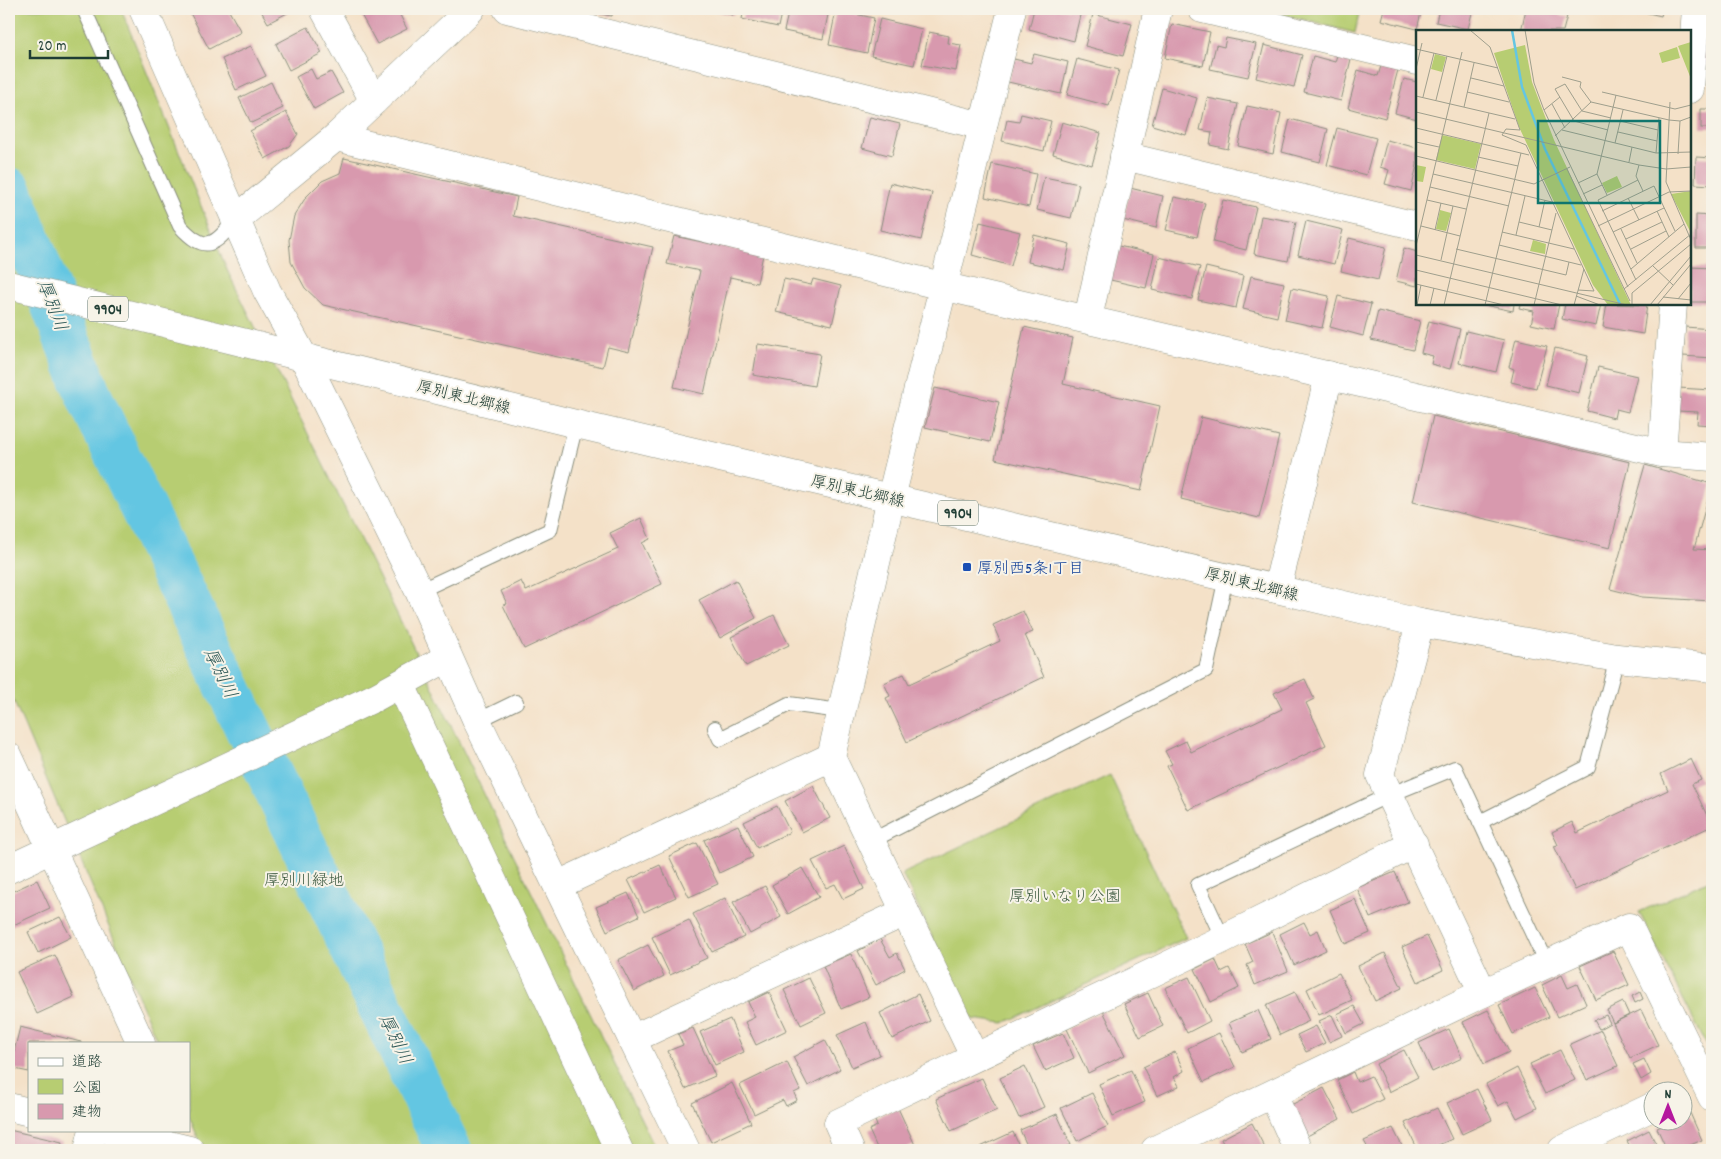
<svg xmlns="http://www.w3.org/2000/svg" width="1721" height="1159" font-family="Dekko,'Klee One',sans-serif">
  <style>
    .green { fill: #b7cd72; stroke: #6b8553 }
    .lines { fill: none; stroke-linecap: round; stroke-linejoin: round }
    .river { stroke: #64c6e2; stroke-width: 46 }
    .building { fill: #d899ae }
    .lane-casing { stroke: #8a8f7e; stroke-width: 16 }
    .street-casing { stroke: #8a8f7e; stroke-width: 29 }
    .primary-casing { stroke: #8a8f7e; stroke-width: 29 }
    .lane { stroke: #fff; stroke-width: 14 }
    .street { stroke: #fff; stroke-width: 28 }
    .primary { stroke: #fff; stroke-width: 28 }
    .transit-dot { fill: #1a4fb4; stroke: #f7f3e8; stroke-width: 2 }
    .labels { text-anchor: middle; stroke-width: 4; stroke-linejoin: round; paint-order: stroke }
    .shield { fill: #f7f3e8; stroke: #60746a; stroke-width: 1 }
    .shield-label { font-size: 15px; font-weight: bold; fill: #1f3d34 }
    .street-label { font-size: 16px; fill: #1f3d34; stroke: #f7f3e8 }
    .transit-label { font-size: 16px; fill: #164399; stroke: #f7f3e8; text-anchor: start }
    .park-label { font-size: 16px; fill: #3d5a40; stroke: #f7f3e8 }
    .water-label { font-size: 18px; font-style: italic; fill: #2d5857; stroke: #f7f3e8 }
    .inset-river { fill: none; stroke: #64c6e2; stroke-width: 2.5 }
    .inset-road { fill: none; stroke: #9f9f8d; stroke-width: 1 }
    .view { fill: #0f766e; fill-opacity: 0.15; stroke: #0f766e; stroke-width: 2.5 }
    .inset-edge { fill: none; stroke: #1f3d34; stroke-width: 2.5 }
  </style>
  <rect width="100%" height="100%" fill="#f7f3e8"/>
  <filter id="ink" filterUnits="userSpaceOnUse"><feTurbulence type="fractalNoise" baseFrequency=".02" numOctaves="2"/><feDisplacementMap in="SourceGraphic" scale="10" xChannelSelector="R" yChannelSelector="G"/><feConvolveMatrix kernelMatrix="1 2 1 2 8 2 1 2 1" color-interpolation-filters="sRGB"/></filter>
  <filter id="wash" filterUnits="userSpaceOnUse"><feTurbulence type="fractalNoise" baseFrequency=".0096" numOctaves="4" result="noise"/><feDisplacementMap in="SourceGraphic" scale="20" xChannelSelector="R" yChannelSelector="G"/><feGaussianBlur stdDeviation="1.12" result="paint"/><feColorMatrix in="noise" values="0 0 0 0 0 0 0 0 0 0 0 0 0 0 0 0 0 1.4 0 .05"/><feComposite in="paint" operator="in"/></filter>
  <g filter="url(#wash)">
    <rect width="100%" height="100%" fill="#f4e1c8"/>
    <g class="green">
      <polygon points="9,9 121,9 227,270 404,628 656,1150 203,1150 189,1116 189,1043 158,1043 9,690"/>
      <polygon points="1261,9 1360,9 1355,33"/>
      <polygon points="1110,775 1186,938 1004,1023 972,1019 902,874"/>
      <polygon points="1712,879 1712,1056 1639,912"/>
    </g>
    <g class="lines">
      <polyline class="river" points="9,190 88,394 449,1150"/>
    </g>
    <g id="blocks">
      <g class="building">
        <polygon points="193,9 228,9 241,32 209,49 189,11"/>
        <polygon points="260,9 295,9 268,23"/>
        <polygon points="368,9 397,9 407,29 377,44 360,13"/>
        <polygon points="601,9 613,9 612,16 600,14"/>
        <polygon points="707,9 735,9 733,15"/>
        <polygon points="744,9 782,9 778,27 742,19"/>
        <polygon points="789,9 829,10 823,39 784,31"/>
        <polygon points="1034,9 1071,9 1081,11 1074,41 1029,29"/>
        <polygon points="1384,9 1422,9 1417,29 1381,20"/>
        <polygon points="1439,9 1473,9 1468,29 1436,22"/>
        <polygon points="1526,9 1567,16 1563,31 1521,31"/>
        <polygon points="1631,9 1663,9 1661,16"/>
        <polygon points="836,10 874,18 867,53 829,45"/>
        <polygon points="1093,14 1132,24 1123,56 1085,46"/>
        <polygon points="880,19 922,29 914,65 871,56"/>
        <polygon points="1172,24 1210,32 1203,66 1165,58"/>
        <polygon points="308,27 322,53 289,70 276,44"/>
        <polygon points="929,32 949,36 948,43 961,45 956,71 922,65"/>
        <polygon points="1226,38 1256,44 1248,77 1210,69 1216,45 1224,47"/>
        <polygon points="1264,45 1302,55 1294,87 1256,78"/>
        <polygon points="251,46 266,76 236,90 222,59"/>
        <polygon points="1704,46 1712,46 1712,65 1703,65"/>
        <polygon points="1034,54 1068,62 1061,94 1008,82 1014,59 1031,63"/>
        <polygon points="1337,55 1351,59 1341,101 1304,92 1313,56 1335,62"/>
        <polygon points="1077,59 1119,70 1109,106 1067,95"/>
        <polygon points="1381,66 1398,70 1385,118 1348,108 1358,70 1378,76"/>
        <polygon points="311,69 316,79 331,72 343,93 314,109 296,77"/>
        <polygon points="1404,79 1417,82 1417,119 1395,113"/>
        <polygon points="271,82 283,108 251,123 239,98"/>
        <polygon points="1162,88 1197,98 1186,135 1152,125"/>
        <polygon points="1207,98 1238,104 1228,149 1210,145 1212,132 1200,130"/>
        <polygon points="1247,106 1281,113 1273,154 1238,146"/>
        <rect x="1701" y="109" width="11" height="19"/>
        <polygon points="286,112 298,134 289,146 265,159 250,131"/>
        <polygon points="1021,114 1051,121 1044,151 1002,141 1007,120 1019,122"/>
        <polygon points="870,117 900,124 892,156 862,148"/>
        <polygon points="1290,119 1328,129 1320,162 1282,152"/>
        <polygon points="1062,122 1101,133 1092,165 1053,154"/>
        <polygon points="1337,128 1376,138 1366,175 1327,165"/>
        <polygon points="1387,140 1417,148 1417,165 1411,191 1385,184 1389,170 1380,167"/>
        <polygon points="1696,157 1712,158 1712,185 1695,184"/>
        <polygon points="344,158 517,197 513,216 653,247 629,352 608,347 603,367 323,305 305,288 291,262 289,240 294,216 306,197 322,181 340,173"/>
        <polygon points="992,164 1036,174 1029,207 985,197"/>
        <polygon points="1044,177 1079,184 1071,218 1037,210"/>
        <polygon points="890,183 932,193 921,240 880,230"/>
        <polygon points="1130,188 1163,196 1156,228 1123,220"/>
        <polygon points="1174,197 1205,203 1197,237 1166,230"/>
        <polygon points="1223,200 1256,207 1246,250 1213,242"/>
        <polygon points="1696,215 1712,216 1712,248 1696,248"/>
        <polygon points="1261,216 1296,222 1288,261 1254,254"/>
        <polygon points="1306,221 1343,230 1334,264 1298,255"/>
        <polygon points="980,222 1020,232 1011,266 972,255"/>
        <polygon points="1034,235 1070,244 1064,270 1028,262"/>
        <polygon points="674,236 763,255 757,283 730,277 704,394 674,387 700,271 667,264"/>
        <polygon points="1349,238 1386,247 1378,280 1341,271"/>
        <polygon points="1114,245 1154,254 1146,288 1106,279"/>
        <polygon points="1404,248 1417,252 1417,286 1396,281"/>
        <polygon points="1159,257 1200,267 1192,299 1152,290"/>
        <polygon points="1206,267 1243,276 1236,308 1198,300"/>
        <polygon points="1690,267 1712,268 1712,302 1690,302"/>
        <polygon points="1251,276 1284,283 1277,317 1243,309"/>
        <polygon points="784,279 811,285 813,279 841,286 832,325 776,312"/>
        <polygon points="1292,288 1329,296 1322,328 1285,320"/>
        <polygon points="1338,296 1371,304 1363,336 1330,327"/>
        <polygon points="1479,304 1514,304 1513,311"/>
        <polygon points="1520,304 1559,304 1554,329 1531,324 1534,311 1519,308"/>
        <polygon points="1565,304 1601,304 1596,326 1562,319"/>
        <polygon points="1607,304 1647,305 1643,334 1603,327"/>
        <polygon points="1378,311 1420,321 1413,350 1371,340"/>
        <polygon points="1429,321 1460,329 1450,369 1431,364 1433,356 1421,353"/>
        <polygon points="1024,327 1073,338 1063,384 1160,406 1141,491 995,459"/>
        <polygon points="1685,327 1712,329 1712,358 1683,356"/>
        <polygon points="1466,331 1504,340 1496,372 1459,363"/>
        <polygon points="1516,339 1547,346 1536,388 1511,382 1514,369 1509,367"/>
        <polygon points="758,344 820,354 814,386 753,375"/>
        <polygon points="1555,348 1588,356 1579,393 1546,385"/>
        <polygon points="1598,367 1637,376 1628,412 1616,409 1614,418 1587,411"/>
        <polygon points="935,388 999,402 990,442 925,427"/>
        <polygon points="1678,388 1712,390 1712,425 1697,424 1698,412 1677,411"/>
        <polygon points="1433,416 1630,462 1610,548 1413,502"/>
        <polygon points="1201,417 1279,436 1259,518 1181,499"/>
        <polygon points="1645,465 1712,484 1694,549 1712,550 1712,601 1642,597 1610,589"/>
        <polygon points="641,518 650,539 642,543 662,584 524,649 503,605 507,604 501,591 521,581 526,591 618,549 610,533"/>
        <polygon points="736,580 756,618 720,638 699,600"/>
        <polygon points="1023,611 1033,632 1025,635 1044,677 907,742 886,698 890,696 884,683 904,674 909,684 1000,641 993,625"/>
        <polygon points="774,615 789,645 746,666 731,637"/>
        <polygon points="1305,679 1314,699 1306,703 1326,745 1188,810 1167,766 1172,764 1165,751 1186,741 1191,752 1282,709 1274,693"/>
        <polygon points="1691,759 1701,780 1692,784 1712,826 1575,890 1554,846 1558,845 1552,832 1572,822 1577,833 1668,790 1661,774"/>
        <polygon points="813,786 830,818 802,832 785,801"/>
        <polygon points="777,806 790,832 757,848 744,822"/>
        <polygon points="738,825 753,857 719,873 704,840"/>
        <polygon points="697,843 718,884 689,897 669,856"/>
        <polygon points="844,846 864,889 843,899 835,884 826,888 812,861"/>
        <polygon points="660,865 676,897 644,912 628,880"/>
        <polygon points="802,868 819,897 788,914 772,885"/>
        <polygon points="1395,872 1408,902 1370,918 1357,888"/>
        <polygon points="37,880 50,908 9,927 9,893"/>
        <polygon points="765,886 781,917 750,934 733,902"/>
        <polygon points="628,893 639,916 607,931 596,907"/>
        <polygon points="725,898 744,937 712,952 693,914"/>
        <polygon points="1355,899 1370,933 1345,944 1330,910"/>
        <polygon points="60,917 71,937 38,953 28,932"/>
        <polygon points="689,920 707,958 670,975 652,937"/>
        <polygon points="1304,922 1310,934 1318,930 1326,950 1294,965 1280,934"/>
        <polygon points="1272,932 1288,971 1255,985 1247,965 1253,962 1245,944"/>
        <polygon points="1427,936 1443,970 1418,982 1402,947"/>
        <polygon points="880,939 890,957 897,953 905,969 876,985 858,951"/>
        <polygon points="648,945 664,976 634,991 618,960"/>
        <polygon points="1613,951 1629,985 1596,1000 1580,966"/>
        <polygon points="1385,953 1402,988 1375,1001 1358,966"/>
        <polygon points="851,954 869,997 841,1009 823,966"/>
        <polygon points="55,955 74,997 37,1014 17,972"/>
        <polygon points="1215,959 1221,972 1229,968 1239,988 1211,1002 1195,969"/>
        <polygon points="1339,973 1352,1000 1319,1015 1307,989"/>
        <polygon points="1562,975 1568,988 1577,984 1586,1004 1557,1017 1542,985"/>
        <polygon points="1189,977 1210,1021 1187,1033 1165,988"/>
        <polygon points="809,978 826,1013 801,1025 784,990"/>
        <polygon points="1535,988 1549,1017 1513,1034 1499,1005"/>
        <polygon points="769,992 787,1030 756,1045 745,1022 755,1017 748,1002"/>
        <polygon points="1295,992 1309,1021 1280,1035 1266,1005"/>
        <polygon points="1640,992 1643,999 1635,1003 1632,996"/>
        <polygon points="1148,993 1163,1026 1140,1037 1124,1004"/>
        <polygon points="918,994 930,1021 892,1039 880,1013"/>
        <polygon points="1623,1002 1629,1015 1613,1023 1607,1010"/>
        <polygon points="1354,1006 1364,1024 1346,1033 1337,1014"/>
        <polygon points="1258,1010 1271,1039 1242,1052 1229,1023"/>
        <polygon points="1488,1010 1509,1052 1484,1064 1463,1022"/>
        <polygon points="1641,1010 1658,1045 1630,1058 1613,1023"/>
        <polygon points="1103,1011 1125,1055 1088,1073 1067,1029"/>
        <polygon points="1332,1015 1342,1036 1329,1042 1319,1021"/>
        <polygon points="1606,1015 1610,1023 1599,1029 1594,1020"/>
        <polygon points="730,1019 744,1052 715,1065 700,1032"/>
        <polygon points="866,1022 880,1055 852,1067 837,1035"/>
        <polygon points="1316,1026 1325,1043 1306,1052 1297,1035"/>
        <polygon points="20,1027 81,1042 81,1043 29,1043 29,1072 10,1068"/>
        <polygon points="693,1028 715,1076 685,1089 668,1051 683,1045 678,1034"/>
        <polygon points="1449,1029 1462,1058 1432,1072 1419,1043"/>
        <polygon points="1601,1030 1618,1066 1587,1080 1570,1044"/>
        <polygon points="1063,1033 1074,1058 1045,1071 1033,1046"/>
        <polygon points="1219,1033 1235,1067 1204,1082 1188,1048"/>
        <polygon points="825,1040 840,1069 808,1086 793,1057"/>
        <polygon points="1404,1050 1418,1077 1389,1092 1376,1064"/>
        <polygon points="1560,1050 1575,1080 1545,1094 1530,1064"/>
        <polygon points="1175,1052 1184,1071 1174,1077 1179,1086 1157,1096 1143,1067"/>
        <polygon points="1644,1059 1651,1074 1641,1080 1633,1064"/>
        <polygon points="787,1062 800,1090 794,1093 797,1100 786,1106 783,1100 754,1114 740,1085"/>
        <polygon points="1025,1066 1044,1107 1019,1118 1000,1078"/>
        <polygon points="1517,1068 1537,1108 1517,1118 1508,1101 1498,1106 1486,1084"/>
        <polygon points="1131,1070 1145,1102 1113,1116 1099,1084"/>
        <polygon points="1353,1072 1357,1082 1371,1076 1383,1099 1353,1114 1337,1080"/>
        <polygon points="982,1078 997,1110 951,1131 936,1099"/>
        <polygon points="732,1083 751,1123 711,1142 692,1103"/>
        <polygon points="1324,1088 1340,1119 1307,1136 1291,1105"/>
        <polygon points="1477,1089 1492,1120 1462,1134 1447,1103"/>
        <polygon points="1092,1093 1108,1126 1077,1141 1061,1108"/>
        <polygon points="898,1108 915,1145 903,1150 878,1150 869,1130 877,1126 874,1118"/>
        <polygon points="1437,1108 1452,1139 1427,1150 1418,1150 1405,1123"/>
        <polygon points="1690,1113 1702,1140 1679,1150 1667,1150 1657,1128 1672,1122 1684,1122 1684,1116"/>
        <polygon points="1057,1114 1071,1145 1059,1150 1029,1150 1020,1130"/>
        <polygon points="1252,1123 1266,1150 1226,1150 1221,1139"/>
        <polygon points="1393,1128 1404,1150 1369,1150 1364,1141"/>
        <polygon points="9,1130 62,1142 60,1150 9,1150"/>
        <polygon points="1649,1130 1659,1150 1632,1150 1627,1141"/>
        <polygon points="1013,1132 1021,1150 974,1150"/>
      </g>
    </g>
  </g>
  <g filter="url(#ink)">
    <use href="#blocks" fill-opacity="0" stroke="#8a8f7e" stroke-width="1"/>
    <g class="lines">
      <defs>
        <g id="lane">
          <path d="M84,9l96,217c25,27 34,21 55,-6"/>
          <polyline points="419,591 550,530 576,424"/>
          <polyline points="477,721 516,702"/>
          <polyline points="715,728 720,739 789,704 840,711"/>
          <polyline points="1480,822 1588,767 1617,658"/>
          <polyline points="871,841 1206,670 1226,577"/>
          <polyline points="1223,939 1198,885 1389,795 1455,768 1547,965"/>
        </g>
        <g id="street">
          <polyline points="143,9 267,291 303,356 419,591 477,721 686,1150"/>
          <polyline points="324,9 374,101"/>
          <polyline points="507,9 983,126"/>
          <polyline points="1202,9 1417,61"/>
          <polyline points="1690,89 1696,9"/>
          <polyline points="336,137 942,286 1662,453 1712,457"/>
          <polyline points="1124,156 1417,226"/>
          <polyline points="235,220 336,137 471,9"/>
          <polyline points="1088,318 1158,9"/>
          <polyline points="1662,453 1673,304"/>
          <polyline points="1277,589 1329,375"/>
          <polyline points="1420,623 1380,775 1483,993"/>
          <polyline points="401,685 619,1150"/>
          <polyline points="9,757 141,1043"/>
          <polyline points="9,869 376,697 447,658"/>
          <polyline points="558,885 831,757"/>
          <polyline points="632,1039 905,912"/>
          <polyline points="974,1056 831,757 891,498 1012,9"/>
          <polyline points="1273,1095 1298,1150"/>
          <polyline points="9,1107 29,1112"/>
          <polyline points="107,1130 190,1150"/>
          <polyline points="88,1150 93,1130"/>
          <polyline points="850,1150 838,1123 1223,939 1414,844"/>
          <polyline points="1155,1150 1483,993 1629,927 1712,1097"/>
          <polyline points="1562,1150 1654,1106"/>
        </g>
        <polyline id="primary" points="9,285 576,424 1420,623 1617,658 1712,668"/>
      </defs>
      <use href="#lane" class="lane-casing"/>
      <use href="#street" class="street-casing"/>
      <use href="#primary" class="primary-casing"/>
      <use href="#lane" class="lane"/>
      <use href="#street" class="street"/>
      <use href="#primary" class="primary"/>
    </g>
  </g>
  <rect class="transit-dot" x="962" y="562" width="10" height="10" rx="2.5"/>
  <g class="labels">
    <g class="shield">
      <rect x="88" y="296.5" width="40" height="25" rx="4"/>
      <rect x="938" y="500.5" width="40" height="25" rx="4"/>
    </g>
    <g class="shield-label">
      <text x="108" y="314">9904</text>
      <text x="958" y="518">9904</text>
    </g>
    <g class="street-label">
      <text transform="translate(464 396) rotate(14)" y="6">厚別東北郷線</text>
      <text transform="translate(858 490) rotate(13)" y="6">厚別東北郷線</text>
      <text transform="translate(1252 583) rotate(14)" y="6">厚別東北郷線</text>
    </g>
    <g class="transit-label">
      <text x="977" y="573">厚別西5条1丁目</text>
    </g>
    <g class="park-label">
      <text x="304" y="885">厚別川緑地</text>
      <text x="1065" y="901">厚別いなり公園</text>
    </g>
    <g class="water-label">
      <text transform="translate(53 305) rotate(69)" y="6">厚別川</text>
      <text transform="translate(221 673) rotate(64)" y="6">厚別川</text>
      <text transform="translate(396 1039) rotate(64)" y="6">厚別川</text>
    </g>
  </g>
  <g transform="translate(1416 30)">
    <rect width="275" height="275" fill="#f4e1c8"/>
    <path d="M275,12v37l-13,-33zM109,15l7,37 22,58 77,165h-23l-15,-20 -74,-158 -25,-74zM261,17l3,11 -18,5 -3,-10zM19,24l11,3 -4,15 -11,-3zM26,105l39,9 -6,25 -39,-9zM0,135l10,2 -3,15 -7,-1zM201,146l5,11 -15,6 -5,-10zM275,161v39l-1,1 -19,-37zM24,180l11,3 -5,18 -10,-2zM117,210l13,4 -1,10 -15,-3z" fill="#b7cd72"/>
    <path class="inset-river" d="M96,0l10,57 23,62 75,155"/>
    <path class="inset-road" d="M54,0l20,17 30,83 -14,-1 -4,6 24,10 68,146 -16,-1M109,0l9,53 10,27 84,177M0,19l82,19M0,39l6,-26M146,47l19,5 -1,5 11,15 78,18 11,1 11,-4M55,48l33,8M51,62l42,10M186,62l73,17 16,-4M0,66l99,23M7,67l11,-44M20,70l11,-44M254,72l-4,80 25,58M136,74l13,24M48,77l10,-44M128,80l16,-13M0,82l223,53 27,4 25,-2M204,91l38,9M0,98l113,27M146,100l94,23 35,-1M192,100l-34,-9 -19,-32 10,-5 17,27 29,7M202,102l39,9M139,106l36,-34M0,112l23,5M199,113l8,-33M240,123l3,-35M262,124l2,-33M0,126l118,28 36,-17M62,127l40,9M213,132l3,-15M223,135l-3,11 7,15M151,139l63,132M17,144l119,28M162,153l19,-9M14,157l79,19M167,164l19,-9M191,165l-10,-21 19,-79M212,168l11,22M11,170l39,9M186,181l52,-25 21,45M241,181l12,26M103,192l33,8M5,196l39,10M182,196l71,-34 22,-1M123,197l6,-27M205,199l16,34M19,200l6,-27M86,202l72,17M197,202l51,-24M100,205l9,-39M210,209l36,-17M83,215l82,20M0,216l46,-194M40,219l110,26 3,-13M215,219l35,-18M0,225l211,50M25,230l12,-54M237,236l20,19M215,239l53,-45M0,240l146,35M220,250l-38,-80 40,-20M0,254l88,21M208,259l67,-55M160,266l24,9M247,267l28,3M262,269l13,-16M1,275l4,-20M14,275l4,-17M28,275l45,-192M69,275l36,-152M118,275l22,-92M158,275l10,-36M216,275v-12l59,-49M234,275l41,-49M241,275l34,-41"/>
    <path class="view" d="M122,91h122v82h-122z"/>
    <rect width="275" height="275" class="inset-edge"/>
  </g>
  <rect width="1721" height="1159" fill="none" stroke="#f7f3e8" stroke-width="30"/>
  <rect x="28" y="1042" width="162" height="90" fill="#f7f3e8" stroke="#a1aaa0"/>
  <rect x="38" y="1058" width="25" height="8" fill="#ffffff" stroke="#a1aaa0"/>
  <text x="72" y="1066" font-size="15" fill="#1f3d34">道路</text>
  <rect x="38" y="1079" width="25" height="15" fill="#b7cd72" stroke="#a1aaa0"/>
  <text x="72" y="1092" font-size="15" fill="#1f3d34">公園</text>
  <rect x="38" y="1104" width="25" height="15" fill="#d899ae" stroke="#a1aaa0"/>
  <text x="72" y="1116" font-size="15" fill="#1f3d34">建物</text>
  <g transform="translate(1668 1106)"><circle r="24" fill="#f7f3e8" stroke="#a1aaa0"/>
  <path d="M0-4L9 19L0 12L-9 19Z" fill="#b5179e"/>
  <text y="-8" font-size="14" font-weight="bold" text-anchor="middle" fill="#1f3d34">N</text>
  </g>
  <path d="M30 50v8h78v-8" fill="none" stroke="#1f3d34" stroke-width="2.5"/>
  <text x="38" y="50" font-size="15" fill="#1f3d34" stroke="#f7f3e8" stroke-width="4" paint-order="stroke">20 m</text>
</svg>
